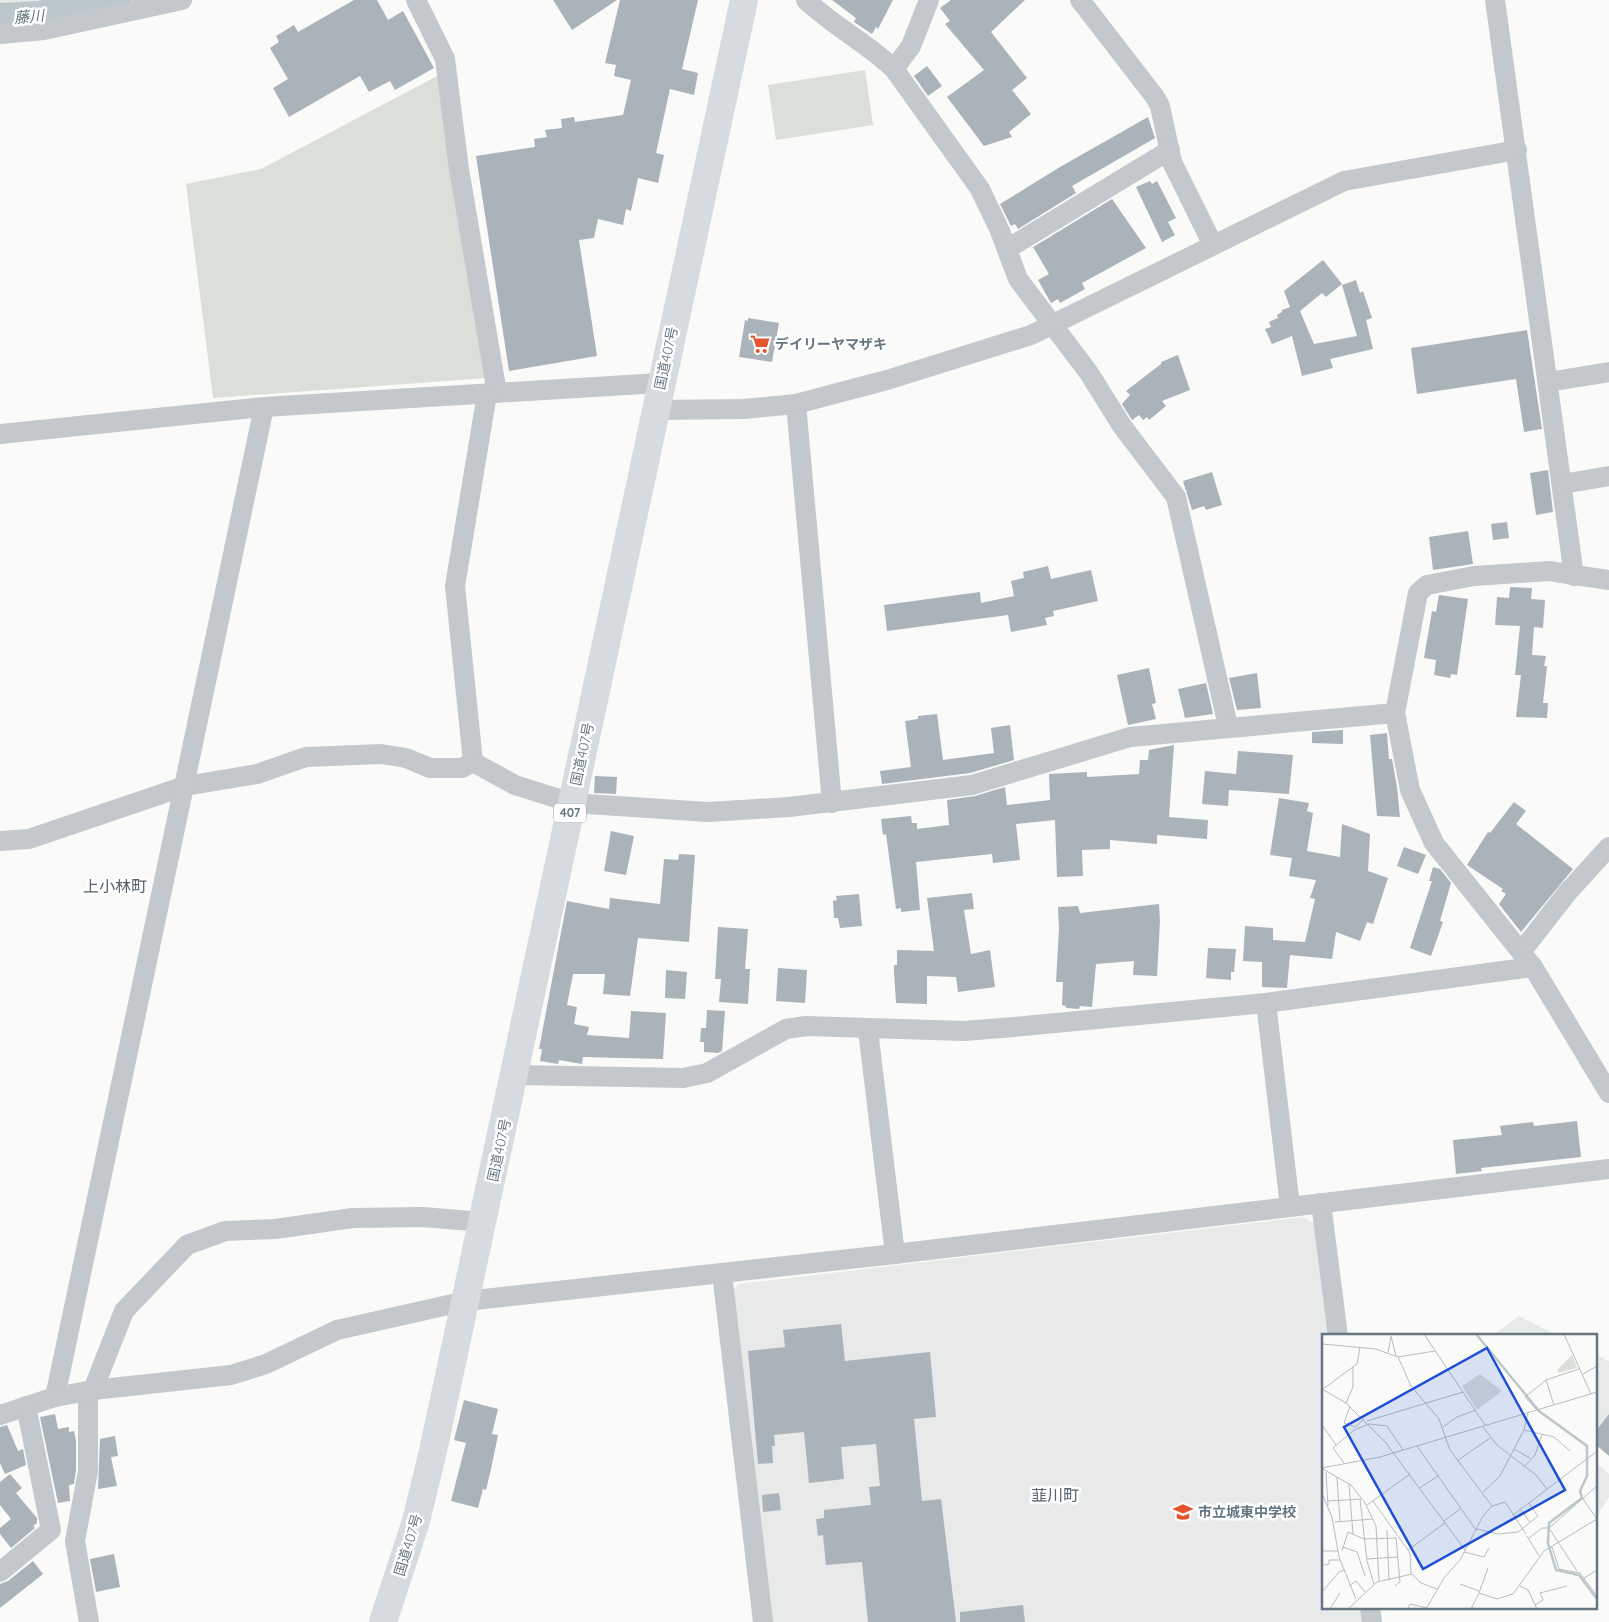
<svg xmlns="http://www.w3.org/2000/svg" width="1609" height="1622" font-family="Quicksand,'Noto Sans JP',sans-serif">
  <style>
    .built { fill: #e8e9e9 }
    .green { fill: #dadfd7 }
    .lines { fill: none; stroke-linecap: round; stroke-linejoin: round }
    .river { stroke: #bbc7cb; stroke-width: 32 }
    .building { fill: #aab3b9 }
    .minor { stroke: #c3c8cc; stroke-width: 20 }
    .highway { stroke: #d6dbdf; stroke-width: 28 }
    .labels { text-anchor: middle; stroke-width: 5; stroke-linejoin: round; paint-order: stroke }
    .shield { fill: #fff; stroke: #939fa8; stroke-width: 1 }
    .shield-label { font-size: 12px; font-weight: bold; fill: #657683 }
    .poi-label { font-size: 14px; font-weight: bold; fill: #657683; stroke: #fff; text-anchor: start }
    .street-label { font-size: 14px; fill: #657683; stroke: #fff }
    .water-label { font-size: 15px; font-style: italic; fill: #60757c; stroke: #fff }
    .quarter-label { font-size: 16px; fill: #57646e; stroke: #fff }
    .inset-river { fill: none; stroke: #bbc7cb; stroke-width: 2.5 }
    .inset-road { fill: none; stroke: #b5bdc2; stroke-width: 1 }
    .view { fill: #1d4ed8; fill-opacity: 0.15; stroke: #1d4ed8; stroke-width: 2.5 }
    .inset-edge { fill: none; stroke: #657683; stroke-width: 2.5 }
  </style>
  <rect width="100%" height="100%" fill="#fafaf8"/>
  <g class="built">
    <polygon points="0,0 53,0 0,6"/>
    <polygon points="1303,1217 1316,1224 1329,1336 1323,1336 1323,1608 1360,1608 1362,1622 771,1622 733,1291 738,1284"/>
    <polygon points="1519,1316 1559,1336 1492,1336"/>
    <polygon points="1595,1354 1609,1361 1609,1414 1595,1431"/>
    <polygon points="1595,1462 1609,1474 1609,1497 1595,1520"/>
  </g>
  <g class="green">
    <polygon points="865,70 873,125 776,140 768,85"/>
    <polygon points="441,74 487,378 213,398 186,184 261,169"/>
  </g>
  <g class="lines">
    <polyline class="river" points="0,19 39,17 116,0"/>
  </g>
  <g class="building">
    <polygon points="354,0 377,0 388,20 403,11 434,68 395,90 390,81 369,92 360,76 289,117 273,88 288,79 270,48 279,42 276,36 294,25 298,32"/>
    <polygon points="553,0 617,0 572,30"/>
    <polygon points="620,0 698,0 682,69 698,73 694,95 670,89 656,153 664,155 658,183 638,178 631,211 626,209 623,225 598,219 594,238 579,240 597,356 509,371 476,156 535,147 534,139 547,137 545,130 562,128 561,119 574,117 575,122 623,115 631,80 614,76 616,65 605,63"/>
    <polygon points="832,0 893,0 878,29 876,27 872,34 854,22 856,18"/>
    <polygon points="951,0 1025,0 991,32 1027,78 1012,90 1031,114 1009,132 1012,137 984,146 947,97 984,70 945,24 950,21 940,8"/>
    <polygon points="927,66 942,86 928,96 914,76"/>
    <polygon points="1148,117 1155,138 1072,186 1076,193 1018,229 1015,224 1011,226 1000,204 1060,167"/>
    <polygon points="1150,181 1152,184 1157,181 1176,218 1168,222 1175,235 1162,242 1136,187"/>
    <polygon points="1112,199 1146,248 1082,283 1085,289 1060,303 1058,299 1051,303 1038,280 1049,274 1033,247 1030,249"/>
    <polygon points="1323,260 1342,284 1326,297 1322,293 1300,311 1314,344 1357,336 1342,285 1356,280 1360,293 1363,291 1372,318 1366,320 1373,349 1330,359 1333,368 1302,376 1292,336 1272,344 1265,329 1271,327 1269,322 1278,318 1277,315 1282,312 1282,310 1290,307 1284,291"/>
    <polygon points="748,318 779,323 772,362 739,357 745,320 748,321"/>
    <polygon points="1527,330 1542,429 1524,432 1516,379 1417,394 1411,348"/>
    <polygon points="1178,355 1190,390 1162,401 1166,406 1149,420 1147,417 1143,420 1139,415 1132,420 1122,404 1130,395 1126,391 1161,364 1161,362"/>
    <polygon points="1548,470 1553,512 1536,515 1530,473"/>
    <polygon points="1212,472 1222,505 1206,510 1204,506 1192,510 1183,481"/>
    <polygon points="1507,522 1509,538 1493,540 1491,524"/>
    <polygon points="1468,531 1473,564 1433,570 1429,537"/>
    <polygon points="1048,566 1051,579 1091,570 1098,601 1053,611 1054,616 1045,618 1047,625 1011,632 1008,615 887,631 884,605 980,592 981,603 1014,596 1011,581 1024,578 1023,572"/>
    <polygon points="1510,587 1532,588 1531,599 1545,600 1543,628 1534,627 1532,655 1546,656 1544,666 1547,666 1543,703 1548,703 1547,718 1516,717 1521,675 1515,675 1520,626 1495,625 1497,597 1509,598"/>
    <polygon points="1439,595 1468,599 1457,675 1451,674 1450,678 1434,675 1436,660 1424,658 1432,611 1436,612"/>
    <polygon points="1149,668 1156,703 1152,704 1156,719 1128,725 1117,675"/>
    <polygon points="1257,673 1261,708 1237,710 1229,678"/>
    <polygon points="1206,683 1213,714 1185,718 1178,689"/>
    <polygon points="937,714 943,760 994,753 991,728 1010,725 1014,760 970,773 882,784 880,771 911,767 905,721 918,719 918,716"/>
    <polygon points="1343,730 1343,744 1312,743 1312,732"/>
    <polygon points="1387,733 1389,759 1392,759 1397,787 1400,817 1377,816 1370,735"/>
    <polygon points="1174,745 1169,817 1208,820 1207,839 1157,835 1157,844 1110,840 1110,849 1082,850 1083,876 1057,877 1055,820 1016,824 1020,860 993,863 992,854 916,862 920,910 901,912 901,908 896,909 886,834 883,835 881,819 911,816 912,823 917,823 917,829 949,825 947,800 975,796 1005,787 1007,805 1050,800 1049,774 1087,772 1087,777 1139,774 1140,760 1148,760 1149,750"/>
    <polygon points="1238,751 1293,755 1289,794 1229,790 1228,806 1202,804 1205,771 1236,774"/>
    <polygon points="595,776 617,777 616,794 594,793"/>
    <polygon points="1279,798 1309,803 1307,811 1313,813 1307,851 1340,857 1342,824 1370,834 1368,871 1388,878 1373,924 1367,922 1360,941 1336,932 1332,959 1290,955 1287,988 1262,987 1262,962 1243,961 1245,926 1273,928 1273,940 1305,942 1315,899 1310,898 1316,880 1289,876 1292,858 1270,855"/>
    <polygon points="1514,802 1526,811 1516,824 1573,869 1521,932 1499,904 1506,894 1501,891 1503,889 1467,865 1488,832 1490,833"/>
    <polygon points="611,831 634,836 626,875 604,871"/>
    <polygon points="1404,847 1426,855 1418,874 1397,866"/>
    <polygon points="679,854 695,855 689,942 638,938 630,996 603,994 605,974 573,974 567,1005 577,1007 574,1024 589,1027 587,1035 629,1038 631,1011 666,1013 663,1059 583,1057 582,1064 559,1060 558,1064 540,1061 542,1049 539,1049 567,901 609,909 610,898 660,904 664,859 678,860"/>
    <polygon points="1433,867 1440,869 1451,883 1440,921 1443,922 1431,956 1410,948 1432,881 1429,881"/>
    <polygon points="972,893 974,909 964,910 971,954 990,950 995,987 958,992 956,977 927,976 927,1004 896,1003 894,972 894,965 897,965 897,950 934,951 927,898"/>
    <polygon points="859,894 862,926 840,928 838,918 834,918 833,901 837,900 836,896"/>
    <polygon points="1159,904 1160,921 1157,976 1133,975 1134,961 1096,964 1092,1007 1080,1006 1079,1009 1066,1008 1066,1006 1062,1005 1063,982 1056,982 1059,929 1058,907 1078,906 1080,913"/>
    <polygon points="718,927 748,929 745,969 750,969 748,1004 719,1002 721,979 715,979"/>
    <polygon points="1208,948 1236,949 1234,972 1231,972 1231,980 1206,978"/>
    <polygon points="778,968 807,970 805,1003 776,1001"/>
    <polygon points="666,970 687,972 685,999 665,998"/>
    <polygon points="707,1010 725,1011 722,1051 718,1053 704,1052 704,1042 700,1042 701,1028 706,1028"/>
    <polygon points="1577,1121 1581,1157 1481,1168 1482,1171 1456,1174 1453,1140 1502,1135 1500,1126 1533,1122 1534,1126"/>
    <polygon points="841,1324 845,1361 930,1352 936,1417 914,1419 922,1501 941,1499 956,1622 868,1622 862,1562 826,1565 823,1535 818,1536 816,1519 824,1518 824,1510 871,1505 869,1487 880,1486 876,1444 841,1447 844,1479 809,1483 804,1432 774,1435 775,1446 772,1446 773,1463 758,1464 748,1351 785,1347 783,1330"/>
    <polygon points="464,1400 498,1409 492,1434 498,1435 491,1469 486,1490 483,1489 478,1508 451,1501 466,1443 454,1440"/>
    <polygon points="55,1414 58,1429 69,1427 69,1432 74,1431 76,1441 76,1470 74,1484 69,1485 70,1501 58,1503 40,1417"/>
    <polygon points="1609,1414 1609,1456 1595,1444 1595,1432"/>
    <polygon points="7,1425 18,1451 23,1449 26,1465 5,1474 0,1463 0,1427"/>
    <polygon points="115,1436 118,1456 111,1457 117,1486 98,1489 100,1439"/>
    <polygon points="10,1474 22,1488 16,1493 37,1518 37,1523 33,1526 35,1528 11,1548 0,1534 0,1528 11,1519 0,1505 0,1482"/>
    <polygon points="779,1493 781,1510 763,1512 762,1495"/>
    <polygon points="114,1554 120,1587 96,1592 90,1559"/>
    <polygon points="33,1561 43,1574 0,1608 0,1584 8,1581"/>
    <polygon points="1023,1605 1025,1622 960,1622 960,1612"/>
  </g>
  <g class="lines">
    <g class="minor">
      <polyline points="416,0 445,59 459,169 497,393"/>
      <path d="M806,0c27,26 61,43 88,69l86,120 20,42 18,48 71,94 33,53 54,71 52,229"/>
      <polyline points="1080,0 1155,97 1160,106 1172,162 1213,245"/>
      <polyline points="1495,0 1574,576"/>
      <polyline points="0,34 44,30 182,0"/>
      <polyline points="894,69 911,46 929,0"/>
      <polyline points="1007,249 1170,150"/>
      <polyline points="1548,382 1609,372"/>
      <polyline points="796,404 832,803"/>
      <polyline points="655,410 744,409 796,404 887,380 1031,335 1344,181 1517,150"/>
      <polyline points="0,434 264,407 660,383"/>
      <polyline points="1562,484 1609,476"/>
      <polyline points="1609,580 1549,571 1474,576 1427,585 1418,593 1395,713 1410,790 1434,843 1533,967 1609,1093"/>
      <polyline points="473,762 455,586 487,394"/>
      <polyline points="0,841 29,839 185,786 257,774 306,757 381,754 406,758 430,768 462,768 473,762 515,785 572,803 708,812 789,807 972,785 1130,737 1395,713"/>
      <polyline points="1521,952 1567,893 1609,847"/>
      <polyline points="1266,1003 1290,1206"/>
      <polyline points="868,1030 895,1254"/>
      <polyline points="515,1075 683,1078 707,1073 786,1029 806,1026 964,1031 1014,1027 1266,1003 1533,967"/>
      <polyline points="1321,1203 1338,1336"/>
      <polyline points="722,1273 763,1622"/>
      <polyline points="93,1390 124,1311 187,1245 225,1231 275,1229 353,1218 423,1217 483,1222"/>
      <polyline points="88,1391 88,1471 75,1541 89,1622"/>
      <polyline points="55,1397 264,407"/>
      <polyline points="0,1415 55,1397 93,1390 231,1375 266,1364 337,1330 466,1301 895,1254 1609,1169"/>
      <polyline points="0,1572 51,1530 26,1406"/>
      <polyline points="1370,1608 1372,1622"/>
    </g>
    <polyline class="highway" points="383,1622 416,1521 433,1451 744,0"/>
  </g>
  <defs>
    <symbol id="supermarket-bare" viewBox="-9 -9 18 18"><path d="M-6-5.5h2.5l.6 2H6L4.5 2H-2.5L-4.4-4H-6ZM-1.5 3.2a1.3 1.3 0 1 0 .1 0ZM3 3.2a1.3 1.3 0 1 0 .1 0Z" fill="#e4572e" stroke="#fff" stroke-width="2.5" paint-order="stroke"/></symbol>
    <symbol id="school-bare" viewBox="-9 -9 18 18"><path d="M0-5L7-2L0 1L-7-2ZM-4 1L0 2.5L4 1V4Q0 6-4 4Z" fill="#e4572e" stroke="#fff" stroke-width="2.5" paint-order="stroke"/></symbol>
  </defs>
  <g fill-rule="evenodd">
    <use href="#supermarket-bare" x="746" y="330" width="28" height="28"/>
    <use href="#school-bare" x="1169" y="1498" width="28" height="28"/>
  </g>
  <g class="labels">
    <rect class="shield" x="554" y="803.5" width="32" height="19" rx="4"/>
    <g class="shield-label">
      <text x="570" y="817">407</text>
    </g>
    <g class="poi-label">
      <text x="775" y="349">デイリーヤマザキ</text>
      <text x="1198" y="1517">市立城東中学校</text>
    </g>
    <g class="street-label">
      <text transform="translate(666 358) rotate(-78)" y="5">国道407号</text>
      <text transform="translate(582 754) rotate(-78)" y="5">国道407号</text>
      <text transform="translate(499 1150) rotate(-78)" y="5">国道407号</text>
      <text transform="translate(408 1545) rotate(-73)" y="5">国道407号</text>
    </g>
    <g class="water-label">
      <text transform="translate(29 17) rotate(-5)" y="5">藤川</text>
    </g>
    <g class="quarter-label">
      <text x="115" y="892">上小林町</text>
      <text x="1055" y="1501">韮川町</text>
    </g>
  </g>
  <g transform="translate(1322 1334)">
    <rect width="275" height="275" fill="#fafaf8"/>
    <path d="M250,21l5,13 -19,5 -1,-3zM158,40l22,17 -25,19 -15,-24z" fill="#dadfd7"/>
    <path class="inset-river" d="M154,0l63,77 48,35v30l-7,15 2,7 -33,25 -1,20 8,27 23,5 18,24"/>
    <path class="inset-road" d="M102,0l61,91M242,0l27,60M69,2l5,20M0,10l54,5 22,8 37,-6M66,18l3,-15M76,23l13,29 28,33 11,31 42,56M261,40l14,-8M0,55l24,14 40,40 79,107M1,55l34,-25 3,-17M24,69l7,-16v-21M232,71l-8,-25 33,-11M28,72l-6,17 11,4 9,-8M214,75l-11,-12 21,-17M45,87l96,-29M47,90l18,2 16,24M0,91l14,20M121,93l14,-10 19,-7M161,93l14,18 39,30 11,14M202,96l30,7 16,14M95,112l59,84M192,115l16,9M135,127l33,-23M22,129l-11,-15 21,-18 15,-6M202,133l11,-12 7,-21M0,134l58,-11 217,-65M1,135l28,16 14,18 11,23 3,55M4,138l2,34M15,143l3,44M27,150l4,50M98,154l19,-13M161,158l17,-16 24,-46 4,-17M0,160l10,23 7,40 17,42M38,165l7,62 7,23M261,165l14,20M6,167l33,-2M51,167l37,52 1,20 10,10 16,6M45,171l43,-31M198,175l10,13M191,181l83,-63M122,187l16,-12M13,188l37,-3M227,194l48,-42M227,194l28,43M155,195l21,5 20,-2 20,-16 -9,-13M65,196l2,50M205,202l12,20M207,204l13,-10h7M21,213l14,5 8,24M230,213l7,22 21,4 17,23M86,216l37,-27M0,217h16M20,217l6,-19 16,7 32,-1 4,44 -5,4M142,218l20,5 5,-9M45,225l31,-2M2,231l5,-1v-4h11M262,244l13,-8M138,250l19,7M27,252l7,-5 9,11M198,252l8,4 9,19M0,258l17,-20 6,-2M157,259l9,-25M213,271l8,-5 -3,-7 27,-7M149,274l18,1M8,275l10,-16M26,275l29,-27 35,-8M86,275l2,-5 17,4M104,275l18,-31 16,-18 23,-44 9,-10 13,-4 21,32M149,275l8,-16 18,6 16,-5 31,-43 53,-32"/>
    <path class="view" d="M165,14l78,142 -142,79 -79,-142z"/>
    <rect width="275" height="275" class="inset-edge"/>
  </g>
</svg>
